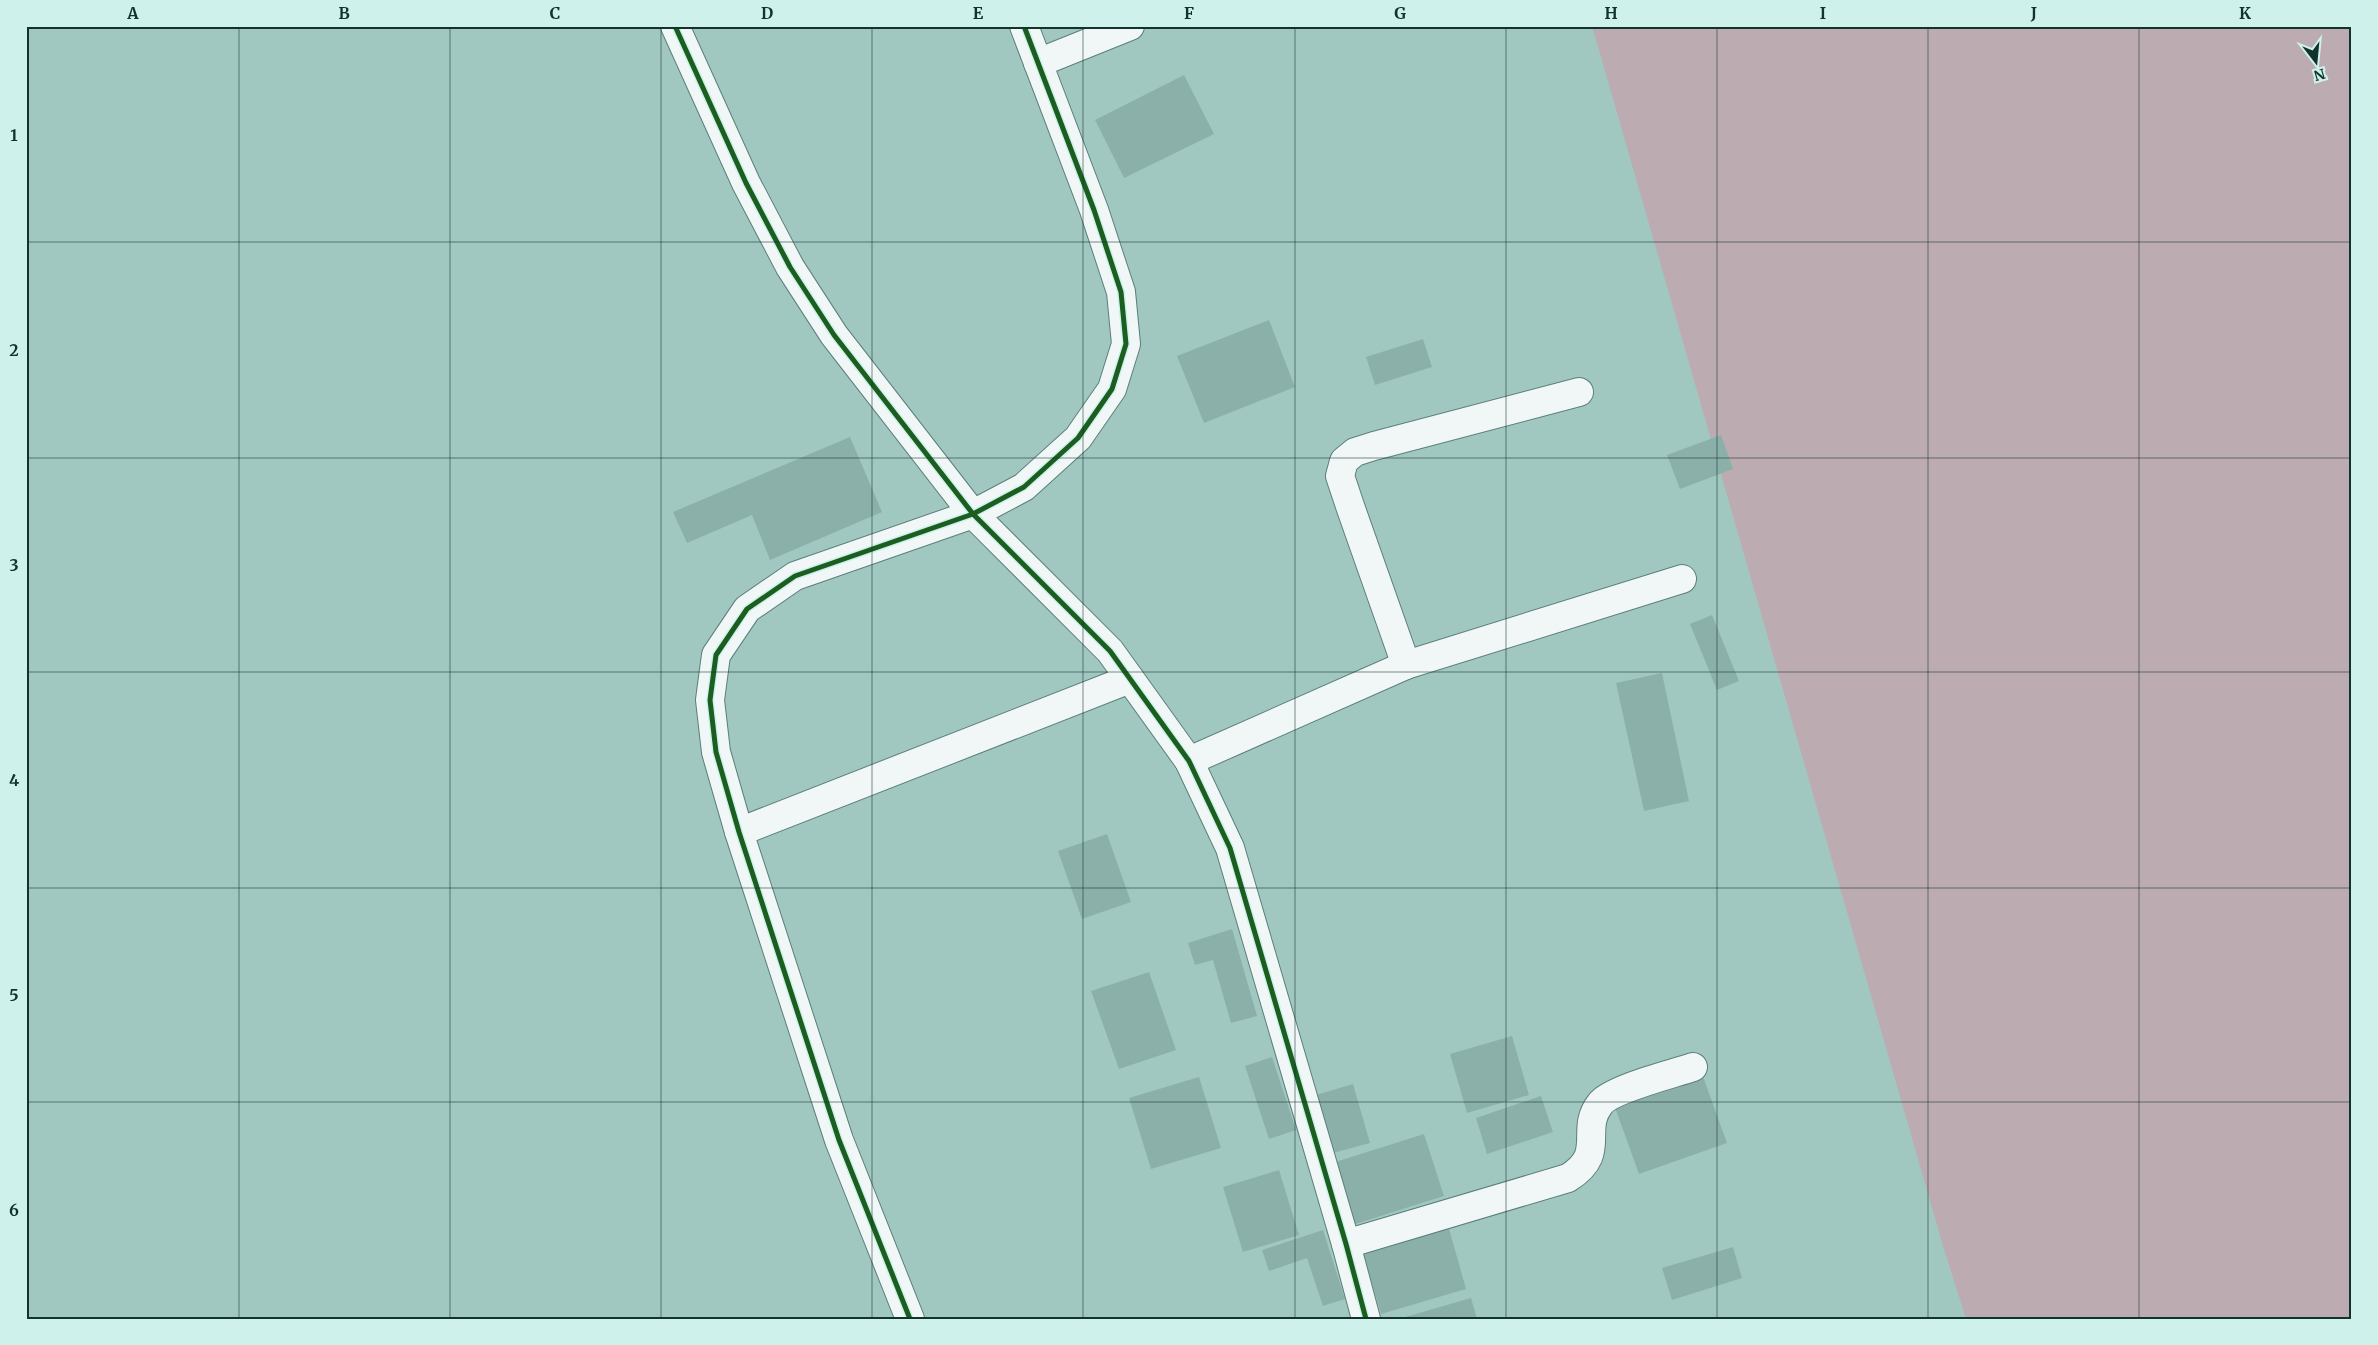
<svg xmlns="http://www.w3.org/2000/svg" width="2378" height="1345" font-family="Merriweather,serif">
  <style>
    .grass { fill: #bcacb2 }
    .building { fill: #8bb0aa }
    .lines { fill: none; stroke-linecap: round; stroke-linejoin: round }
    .minor-casing { stroke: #5b7f7a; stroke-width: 30 }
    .minor { stroke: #f1f7f6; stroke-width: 28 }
    .cycleway-casing { stroke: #cef2eb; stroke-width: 8 }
    .cycleway { stroke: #1b5e20; stroke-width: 5 }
    .grid { fill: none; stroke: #12322c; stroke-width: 1; stroke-opacity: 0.55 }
    .neatline { fill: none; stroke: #12322c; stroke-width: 2 }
    .grid-label { font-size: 16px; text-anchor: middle; font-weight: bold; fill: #12322c }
  </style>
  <rect width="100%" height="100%" fill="#a0c8c1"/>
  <polygon class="grass" points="1592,26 2352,26 2352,1319 1966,1319 1943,1246"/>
  <g class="building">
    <polygon points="1184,75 1214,134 1124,178 1095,120"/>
    <polygon points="1269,320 1295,387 1204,423 1177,356"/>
    <polygon points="1423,339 1432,367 1375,385 1366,357"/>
    <polygon points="1721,435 1733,469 1680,489 1667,455"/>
    <polygon points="850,437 882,512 770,560 752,515 687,543 673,512"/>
    <polygon points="1712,615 1739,681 1717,690 1690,624"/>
    <polygon points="1662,673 1689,801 1644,811 1616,683"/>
    <polygon points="1107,834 1131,902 1082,919 1058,851"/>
    <polygon points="1232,929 1257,1016 1231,1023 1213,960 1195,965 1188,943"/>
    <polygon points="1149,972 1176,1050 1119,1069 1091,991"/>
    <polygon points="1512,1036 1529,1095 1467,1113 1450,1054"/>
    <polygon points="1272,1057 1296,1130 1269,1139 1245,1066"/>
    <polygon points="1701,1071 1727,1143 1639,1174 1613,1102"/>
    <polygon points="1199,1077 1221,1148 1151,1169 1129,1098"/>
    <polygon points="1353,1084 1370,1143 1333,1153 1316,1095"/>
    <polygon points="1541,1096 1553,1132 1487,1154 1476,1118"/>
    <polygon points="1424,1134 1444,1196 1349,1226 1329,1164"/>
    <polygon points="1279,1170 1299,1235 1243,1252 1223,1187"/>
    <polygon points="1448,1225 1466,1289 1381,1314 1362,1249"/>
    <polygon points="1323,1230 1345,1299 1323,1306 1307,1258 1269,1271 1262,1250"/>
    <polygon points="1733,1247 1742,1278 1672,1300 1662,1268"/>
    <polygon points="1471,1298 1477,1319 1402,1319 1402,1318"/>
  </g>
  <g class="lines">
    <defs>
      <g id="minor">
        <polyline points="675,26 746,183 790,267 834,335 973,514 1110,651 1189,761 1230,848 1346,1244 1366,1319"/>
        <polyline points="1038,63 1130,26"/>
        <polyline points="1406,665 1350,506 1340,476 1344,461 1355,452 1374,446 1579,392"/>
        <polyline points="1189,761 1406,665 1682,579"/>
        <polyline points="739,832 1130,679"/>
        <path d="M1346,1244l222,-66c40,-25 11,-47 32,-74 11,-15 73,-30 93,-37"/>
        <polyline points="910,1319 839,1140 739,832 716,752 710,700 716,655 747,609 795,576 973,514 1024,487 1078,438 1112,389 1126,344 1121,292 1094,210 1024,26"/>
      </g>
    </defs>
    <use href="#minor" class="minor-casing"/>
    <use href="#minor" class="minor"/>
    <defs>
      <g id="cycleway">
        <polyline points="675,26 746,183 790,267 834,335 973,514 1110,651 1189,761 1230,848 1346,1244 1366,1319"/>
        <polyline points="910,1319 839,1140 739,832 716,752 710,700 716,655 747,609 795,576 973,514 1024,487 1078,438 1112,389 1126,344 1121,292 1094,210 1024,26"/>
      </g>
    </defs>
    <use href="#cycleway" class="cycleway-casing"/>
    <use href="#cycleway" class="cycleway"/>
  </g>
  <path class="grid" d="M239,26v1293M450,26v1293M661,26v1293M872,26v1293M1083,26v1293M1295,26v1293M1506,26v1293M1717,26v1293M1928,26v1293M2139,26v1293M26,242h2326M26,458h2326M26,672h2326M26,888h2326M26,1102h2326"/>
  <rect width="2378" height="1345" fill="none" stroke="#cef2eb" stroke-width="55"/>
  <g transform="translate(2316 62) rotate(164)" stroke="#cef2eb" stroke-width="4" paint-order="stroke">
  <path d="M0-4L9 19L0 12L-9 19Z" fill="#12322c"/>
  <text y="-8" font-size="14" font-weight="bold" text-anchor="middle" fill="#12322c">N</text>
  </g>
  <rect x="28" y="28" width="2322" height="1290" class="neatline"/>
  <g class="grid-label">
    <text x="133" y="19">A</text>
    <text x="344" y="19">B</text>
    <text x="555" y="19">C</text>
    <text x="767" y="19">D</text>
    <text x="978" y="19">E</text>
    <text x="1189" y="19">F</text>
    <text x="1400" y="19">G</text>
    <text x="1611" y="19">H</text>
    <text x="1823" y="19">I</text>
    <text x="2034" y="19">J</text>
    <text x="2245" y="19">K</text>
    <text x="14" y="141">1</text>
    <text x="14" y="356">2</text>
    <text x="14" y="571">3</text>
    <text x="14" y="786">4</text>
    <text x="14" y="1001">5</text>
    <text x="14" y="1216">6</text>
  </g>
</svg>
